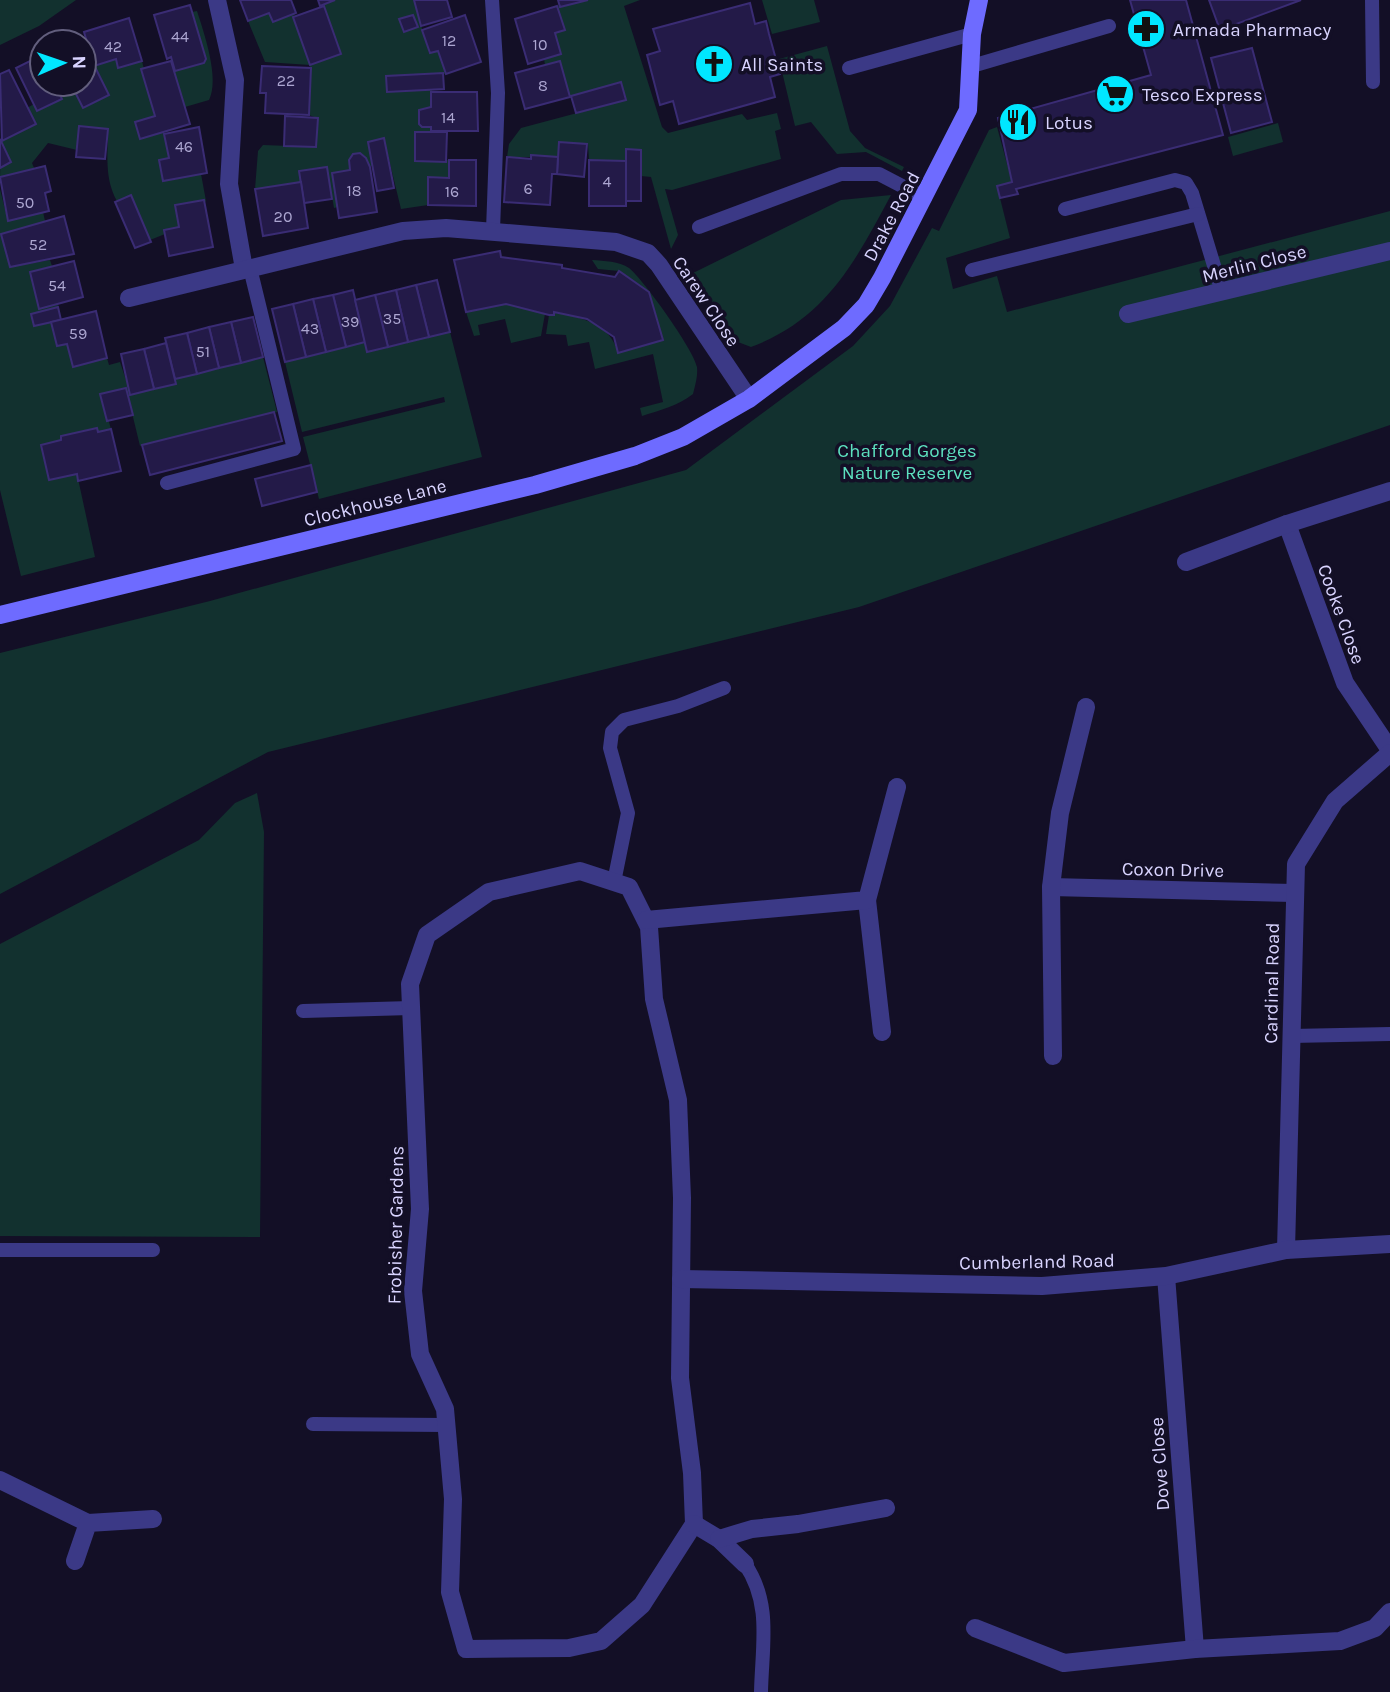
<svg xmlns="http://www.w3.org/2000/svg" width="1390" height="1692" font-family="Karla,sans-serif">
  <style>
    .green { fill: #12312f }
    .building { fill: #231a48; stroke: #3a2c74; stroke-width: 2 }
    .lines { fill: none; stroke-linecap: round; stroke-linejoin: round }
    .lane { stroke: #3b3986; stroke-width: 14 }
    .street { stroke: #3b3986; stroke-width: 18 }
    .secondary { stroke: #6e6bff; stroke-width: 18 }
    .labels { text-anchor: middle; stroke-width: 7; stroke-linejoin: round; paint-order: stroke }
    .number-label { font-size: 16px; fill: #aca6d1 }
    .poi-label { font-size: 19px; fill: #d9d4ff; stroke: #130f26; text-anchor: start }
    .street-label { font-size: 19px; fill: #d9d4ff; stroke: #130f26 }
    .park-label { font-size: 19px; fill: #5de2c0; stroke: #130f26 }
  </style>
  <rect width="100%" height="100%" fill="#130f26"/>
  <g class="green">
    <polygon points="0,0 76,0 39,26 0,45"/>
    <polygon points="335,0 414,0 429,53 438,51 446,74 386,76 388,92 432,90 431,107 419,110 419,124 431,127 431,132 415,132 415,161 449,160 449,178 428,177 428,205 401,209 384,139 368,142 372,166 367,167 366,158 360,153 353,154 349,160 350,170 332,173 338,207 334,208 327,167 299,171 301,182 255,189 258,151 263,145 316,147 317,118 309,115 310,65 265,62 248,21 269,13 273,22 296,13 293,17 311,64 341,53 324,6 320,6"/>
    <polygon points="588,0 640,0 624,6 662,127 668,133 742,114 747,120 777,113 781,129 775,131 781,159 672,190 665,189 678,235 671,249 651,177 641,176 641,150 627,150 626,161 589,160 588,144 559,142 558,157 507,157 509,144 521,128 626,100 621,83 570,97 560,61 545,65 544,59 555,33 565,30 557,6"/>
    <polygon points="762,0 814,0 820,22 772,34"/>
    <path d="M197,11c7,22 23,68 12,89l-24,7 -14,-46v-3l4,13 31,-11 -14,-48z"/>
    <polygon points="827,46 850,131 865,148 904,167 902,171 866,152 837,154 811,122 795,126 779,59"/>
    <path d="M116,59l2,8 24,-6 13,55 -20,6 5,17 24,-7 5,26 -10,2 4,21 38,-7 5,27 -27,26 -15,3 1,4 -15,6 -19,-45 -14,6c-13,-23 -9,-48 -9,-72l-28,-3 -3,24 -29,-7 -16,20 2,5 -34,9 1,-36 34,-17 -8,-16 7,-4 4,7 24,-12 -7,-15h16l12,23 26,-12 -15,-29z"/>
    <polygon points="1278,123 1283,142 1233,156 1228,137"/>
    <polygon points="997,127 1012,182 997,186 1010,238 946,258 953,289 997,276 1007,312 1390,211 1390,425 859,607 268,752 0,894 0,653 210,601 686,470 853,346 890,306 932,228 939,231 989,130"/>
    <polygon points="0,189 8,221 43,212 45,221 1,235 10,267 50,260 52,266 30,273 39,308 58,304 58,307 31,315 34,326 51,322 57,346 67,344 73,367 107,358 109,365 120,362 131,395 175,384 175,379 263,357 277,412 140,446 126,388 101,394 111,429 98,432 96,428 61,436 77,474 95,557 21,576 0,490"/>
    <path d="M891,195c-36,67 -65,124 -140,152l-13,-5 -47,-68 150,-74z"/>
    <path d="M592,260c12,1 27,1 37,8 14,11 65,82 68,99 1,9 -2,19 -4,27 -16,12 -32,16 -51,22l-2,-8 23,-6 -10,-48 -58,15 -6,-27 -21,4 -2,-11 -20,-1 3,-19h5v-3c28,6 56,11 64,41l45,-13 -14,-48 -30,-21 -21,-2z"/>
    <polygon points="506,304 545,314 541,336 511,343 505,319 478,325 480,335 474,336 466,312"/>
    <polygon points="450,332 482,457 319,499 303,437 445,402 444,397 302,432 285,362 365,342"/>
    <polygon points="257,793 264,832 260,1237 0,1236 0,944 199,840 235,803"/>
  </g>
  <g class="building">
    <polygon points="240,0 291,0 296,13 273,22 269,13 248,21"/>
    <polygon points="318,0 335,0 320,6"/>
    <polygon points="414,0 447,0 452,17 421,26"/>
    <polygon points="558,0 588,0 560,7"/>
    <polygon points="1130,0 1186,0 1223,135 1016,189 1018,194 1000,198 997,186 1012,182 998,118 1151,75"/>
    <polygon points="1209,0 1301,0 1220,30"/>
    <polygon points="750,3 755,24 766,21 769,34 780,74 770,77 775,97 679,124 673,101 660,105 647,55 660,51 653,29"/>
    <polygon points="190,5 206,59 204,63 175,71 171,57 167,59 154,15"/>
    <polygon points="324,6 341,54 310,65 293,17"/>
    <polygon points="557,6 565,30 555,33 561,54 528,64 515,19"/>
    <polygon points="413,15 418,27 404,32 399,19"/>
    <polygon points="465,15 481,62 446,74 438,51 430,53 422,30"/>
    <polygon points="129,18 142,61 118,68 116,59 94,66 84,32"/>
    <polygon points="1252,48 1272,122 1231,133 1211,58"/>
    <polygon points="42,55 42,84 55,84 62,99 37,111 16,68"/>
    <polygon points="171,61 190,124 140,139 135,122 155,116 141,69"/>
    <polygon points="560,61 570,97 525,109 515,73"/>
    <polygon points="262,66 311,68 309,115 265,113 266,93 260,93"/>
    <polygon points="95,67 109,95 83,108 71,84 84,84 84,72"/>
    <polygon points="9,70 36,124 2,141 0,74"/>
    <polygon points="443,73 444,89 387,92 386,76"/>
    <polygon points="621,82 626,100 576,113 571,96"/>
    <polygon points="431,92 477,92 478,131 431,131 431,127 422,127 419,124 419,110 431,107"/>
    <polygon points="285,116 318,118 316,147 284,146"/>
    <polygon points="79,126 108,129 105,159 76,157"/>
    <polygon points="199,127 207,173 163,181 159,160 169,158 164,134"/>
    <polygon points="415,132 447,132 446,162 415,161"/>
    <polygon points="384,138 394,188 377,191 368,142"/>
    <polygon points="0,139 11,162 0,168"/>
    <polygon points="559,142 587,144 584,177 557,174"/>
    <polygon points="626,149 641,150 641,201 626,201"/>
    <polygon points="360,153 366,158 370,167 377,212 339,218 332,173 350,170 349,160 353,154"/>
    <polygon points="531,155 558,157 557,174 552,174 550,205 504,202 507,157 531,159"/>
    <polygon points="449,160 476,160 476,206 428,205 428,177 449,178"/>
    <polygon points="589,160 626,161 626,206 589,206"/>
    <polygon points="45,166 51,191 45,193 49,211 8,221 0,177"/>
    <polygon points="327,167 332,199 304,203 299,171"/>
    <polygon points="301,182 308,228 263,236 255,189"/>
    <polygon points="131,195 151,242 135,248 115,202"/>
    <polygon points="204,200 213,247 169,256 164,230 179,227 175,205"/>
    <polygon points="64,216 74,254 10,267 1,234"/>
    <polygon points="500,251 501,257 562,265 562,268 615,277 619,271 649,292 663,340 618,353 614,337 587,319 554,312 554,315 549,315 506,304 466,312 454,260"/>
    <polygon points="74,261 83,297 39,309 30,272"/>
    <polygon points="437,280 450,332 429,337 416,285"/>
    <polygon points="416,285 429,337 408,342 396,290"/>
    <polygon points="353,290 365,342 346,347 333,295"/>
    <polygon points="396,290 408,342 388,347 375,295"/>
    <polygon points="333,295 346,347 326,352 313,299"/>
    <polygon points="375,295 388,347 367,352 355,300"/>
    <polygon points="313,299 326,352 306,357 293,304"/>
    <polygon points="293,304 306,357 285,362 272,309"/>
    <polygon points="58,307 61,320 34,326 31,314"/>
    <polygon points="96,311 107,358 73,367 67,344 57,346 51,322"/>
    <polygon points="253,317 263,357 241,363 231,322"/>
    <polygon points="231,322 241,363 219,368 209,327"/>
    <polygon points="209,327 219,368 197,374 187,333"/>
    <polygon points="187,333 197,374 175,379 165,338"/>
    <polygon points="166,343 176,384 154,389 144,349"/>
    <polygon points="144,349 154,389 130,395 121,354"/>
    <polygon points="126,388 133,415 107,421 100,394"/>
    <polygon points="274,412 282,441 150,475 142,445"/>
    <polygon points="97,428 98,432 111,429 121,471 78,481 77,474 49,480 41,445 61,440 61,436"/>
    <polygon points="311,465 317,492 262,506 255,479"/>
  </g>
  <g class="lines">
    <g class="lane">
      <polyline points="492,0 498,93 493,230"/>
      <polyline points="1372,0 1373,82"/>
      <polyline points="972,66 1109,26"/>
      <polyline points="849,68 972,34"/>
      <polyline points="1065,209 1175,180 1186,183 1192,193 1222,292"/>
      <polyline points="699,227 841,174 879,174 925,198"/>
      <polyline points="972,270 1198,214"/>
      <polyline points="167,483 294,449 250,268"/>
      <polyline points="614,882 628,813 610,748 612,732 624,720 678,706 724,688"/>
      <polyline points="303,1011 411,1008"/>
      <polyline points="1291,1036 1390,1034"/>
      <polyline points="0,1250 153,1250"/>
      <polyline points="313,1424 446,1425"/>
      <path d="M745,1564c27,40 17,81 16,128"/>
    </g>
    <g class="street">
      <polyline points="217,0 235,80 229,184 244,269"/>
      <polyline points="129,298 403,231 446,228 616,242 648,253 659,265 749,399"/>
      <polyline points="1128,314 1390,251"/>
      <polyline points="1287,524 1345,683 1390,750"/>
      <polyline points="1186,562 1287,524 1390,491"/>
      <polygon points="580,871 629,887 649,927 654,999 678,1100 682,1198 680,1378 692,1473 694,1524 642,1605 601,1641 569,1648 466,1649 450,1592 453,1499 445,1409 420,1354 413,1291 420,1209 410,984 427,935 489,892"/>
      <polyline points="1051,887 1294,893"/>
      <polyline points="867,900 882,1032"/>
      <polyline points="646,920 867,900 897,787"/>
      <polyline points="1053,1056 1051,887 1060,813 1086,707"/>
      <polyline points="1286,1250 1296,864 1335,801 1390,753"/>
      <polyline points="1166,1276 1195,1649"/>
      <polyline points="681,1279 1042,1286 1166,1276 1286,1250 1390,1244"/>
      <polyline points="0,1480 88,1523"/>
      <polyline points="694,1524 719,1539 745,1564"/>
      <polyline points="719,1539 752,1529 798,1524 886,1508"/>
      <polyline points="75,1561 88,1523 153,1519"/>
      <polyline points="975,1628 1064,1663 1195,1649 1340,1641 1375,1628 1390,1612"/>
    </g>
    <polyline class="secondary" points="0,615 535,485 635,456 683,437 749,399 844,328 866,305 882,278 968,110 972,34 979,0"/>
  </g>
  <defs>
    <symbol id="pharmacy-disc" viewBox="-11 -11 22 22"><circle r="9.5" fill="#00e7ff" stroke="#130f26"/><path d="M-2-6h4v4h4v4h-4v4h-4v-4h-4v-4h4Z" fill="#111"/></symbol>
    <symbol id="church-disc" viewBox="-11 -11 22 22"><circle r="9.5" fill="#00e7ff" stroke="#130f26"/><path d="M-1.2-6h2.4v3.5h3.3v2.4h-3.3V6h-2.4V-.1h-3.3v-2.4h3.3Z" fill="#111"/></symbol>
    <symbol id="supermarket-disc" viewBox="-11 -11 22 22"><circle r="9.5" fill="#00e7ff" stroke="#130f26"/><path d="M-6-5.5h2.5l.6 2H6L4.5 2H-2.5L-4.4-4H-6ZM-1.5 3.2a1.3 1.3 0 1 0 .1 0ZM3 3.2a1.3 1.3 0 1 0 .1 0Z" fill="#111"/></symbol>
    <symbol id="restaurant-disc" viewBox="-11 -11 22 22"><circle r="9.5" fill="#00e7ff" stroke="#130f26"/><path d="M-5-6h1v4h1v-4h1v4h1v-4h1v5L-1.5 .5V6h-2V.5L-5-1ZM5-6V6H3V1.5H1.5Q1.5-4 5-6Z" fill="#111"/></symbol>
  </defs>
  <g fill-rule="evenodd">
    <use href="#pharmacy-disc" x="1124" y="7" width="44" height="44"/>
    <use href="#church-disc" x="692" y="42" width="44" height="44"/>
    <use href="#supermarket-disc" x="1093" y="72" width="44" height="44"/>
    <use href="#restaurant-disc" x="996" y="100" width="44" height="44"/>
  </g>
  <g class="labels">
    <g class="number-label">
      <text x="180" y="42">44</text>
      <text x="449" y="46">12</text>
      <text x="540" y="50">10</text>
      <text x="113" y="52">42</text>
      <text x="286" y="86">22</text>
      <text x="543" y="91">8</text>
      <text x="448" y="123">14</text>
      <text x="184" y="152">46</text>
      <text x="607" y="187">4</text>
      <text x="528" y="194">6</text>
      <text x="354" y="196">18</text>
      <text x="452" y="197">16</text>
      <text x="25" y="208">50</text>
      <text x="283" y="222">20</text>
      <text x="38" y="250">52</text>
      <text x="57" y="291">54</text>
      <text x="392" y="324">35</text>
      <text x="350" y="327">39</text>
      <text x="310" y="334">43</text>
      <text x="78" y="339">59</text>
      <text x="203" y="357">51</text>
    </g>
    <g class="poi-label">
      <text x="1173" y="36">Armada Pharmacy</text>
      <text x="741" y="71">All Saints</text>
      <text x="1142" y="101">Tesco Express</text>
      <text x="1045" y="129">Lotus</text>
    </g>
    <g class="street-label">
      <text transform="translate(891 216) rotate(-62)" y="7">Drake Road</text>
      <text transform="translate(1254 263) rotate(-14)" y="7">Merlin Close</text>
      <text transform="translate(707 301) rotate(56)" y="7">Carew Close</text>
      <text transform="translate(375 502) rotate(-14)" y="7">Clockhouse Lane</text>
      <text transform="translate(1342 614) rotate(70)" y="7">Cooke Close</text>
      <text transform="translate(1173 869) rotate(1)" y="7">Coxon Drive</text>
      <text transform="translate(1271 983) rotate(-89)" y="7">Cardinal Road</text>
      <text transform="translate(395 1225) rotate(-89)" y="7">Frobisher Gardens</text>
      <text transform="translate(1037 1261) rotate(-1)" y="7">Cumberland Road</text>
      <text transform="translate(1159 1464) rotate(-94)" y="7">Dove Close</text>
    </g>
    <g class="park-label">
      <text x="907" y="457">Chafford Gorges<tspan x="907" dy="22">Nature Reserve</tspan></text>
    </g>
  </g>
  <g transform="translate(63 63) rotate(88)"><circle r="33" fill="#130f26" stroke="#625e7d" stroke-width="2"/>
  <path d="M0-5L12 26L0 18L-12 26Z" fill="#00e7ff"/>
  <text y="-10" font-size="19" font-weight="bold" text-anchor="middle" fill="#d9d4ff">N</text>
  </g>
</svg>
